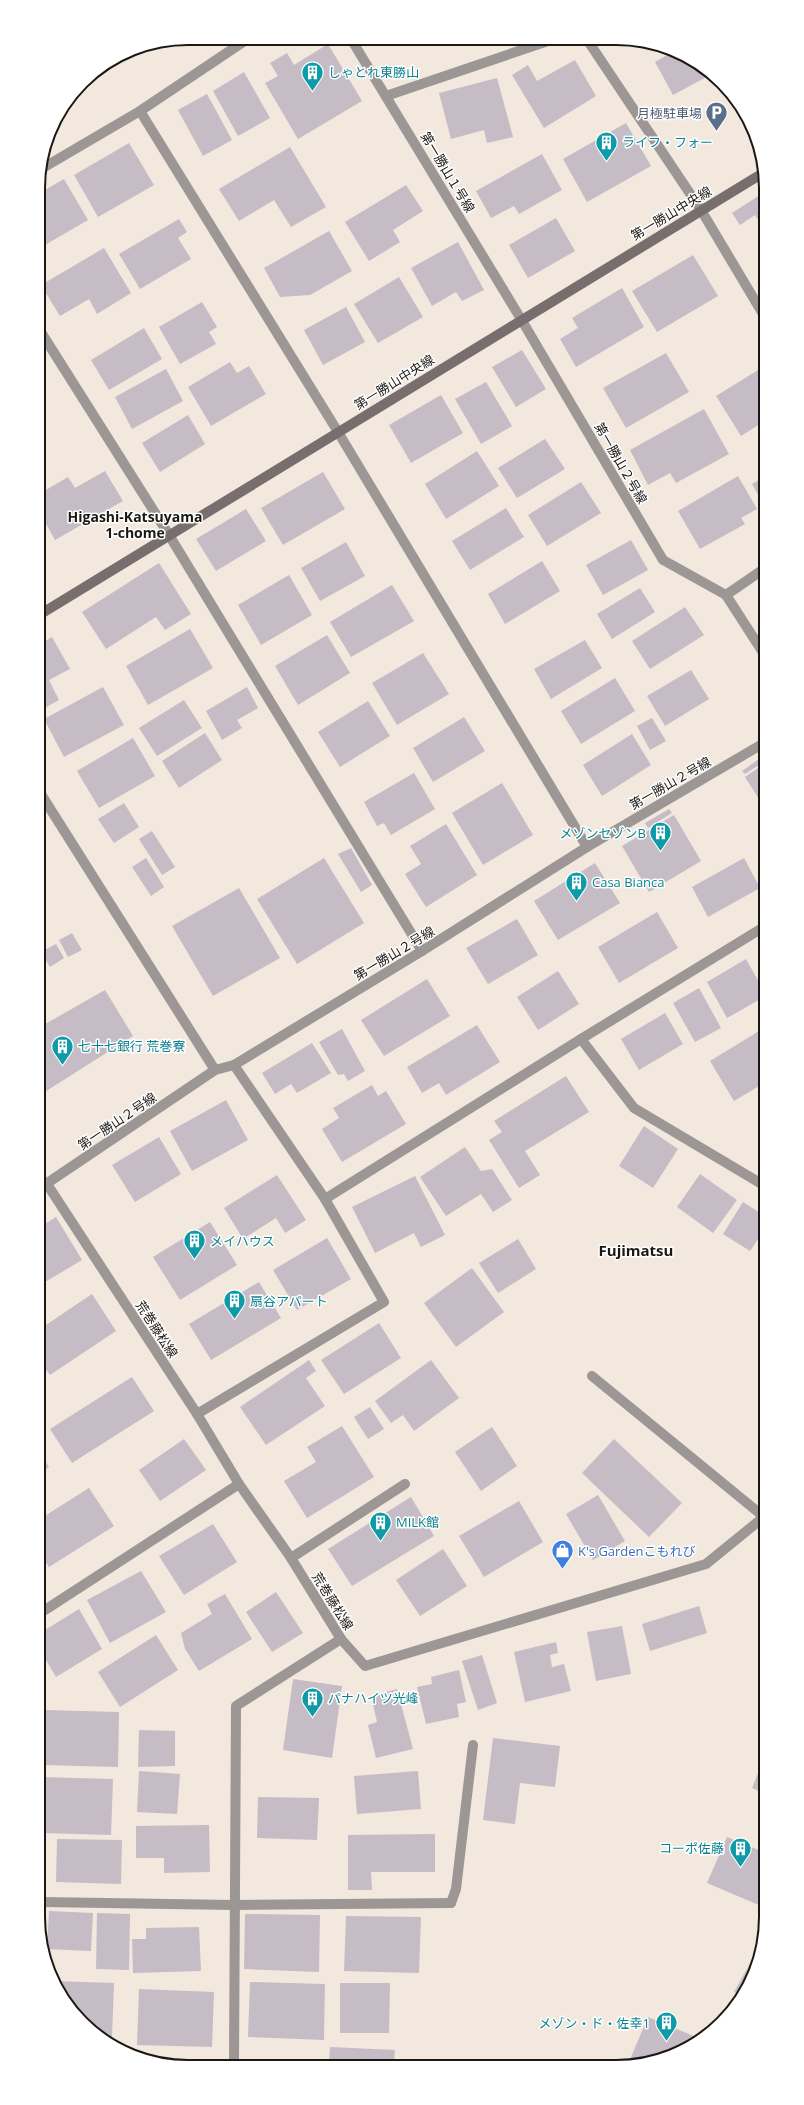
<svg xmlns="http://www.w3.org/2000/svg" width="804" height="2105" font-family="'Open Sans','Noto Sans JP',sans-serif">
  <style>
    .building { fill: #c6bcc6 }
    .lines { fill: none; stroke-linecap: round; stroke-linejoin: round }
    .lane { stroke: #9c9695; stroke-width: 10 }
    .street { stroke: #9c9695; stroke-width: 10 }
    .secondary { stroke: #776e6d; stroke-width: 10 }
    .labels { text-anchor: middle; stroke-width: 3; stroke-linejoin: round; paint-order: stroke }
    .culture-label { font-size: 13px; fill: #0d838f; stroke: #fff; text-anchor: start }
    .service-label { font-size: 13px; fill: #4e5e75; stroke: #fff; text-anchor: end }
    .street-label { font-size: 13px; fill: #1b1814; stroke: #fff }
    .shop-label { font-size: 13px; fill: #366cbe; stroke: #fff; text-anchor: start }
    .neighbourhood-label { font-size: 14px; font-weight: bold; fill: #1b1814; stroke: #fff }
    .quarter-label { font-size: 15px; font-weight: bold; fill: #1b1814; stroke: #fff }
    .rim { fill: none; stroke: #1b1814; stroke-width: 2 }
  </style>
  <rect width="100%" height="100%" fill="#f2e8de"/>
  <g class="building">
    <polygon points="328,44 362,101 298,139 265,83 278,76 270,63 287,53 294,65"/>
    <polygon points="674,51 691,58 712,74 673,95 655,62"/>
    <polygon points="575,60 596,96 544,128 512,75 528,65 537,81"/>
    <polygon points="244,72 270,118 238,136 213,91"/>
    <polygon points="497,78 513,137 487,143 484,130 451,139 439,93"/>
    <polygon points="207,94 232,140 203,156 178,110"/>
    <polygon points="626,123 651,166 587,202 563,159"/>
    <polygon points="129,143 154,185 98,217 74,175"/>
    <polygon points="290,147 326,207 291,227 274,200 239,221 219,189"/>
    <polygon points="542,154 562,190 519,214 514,206 491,218 476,191"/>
    <polygon points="64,179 88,220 38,249 38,194"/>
    <polygon points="406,185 423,211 393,230 400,242 369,261 345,222"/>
    <polygon points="763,193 763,227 755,215 740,225 732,213"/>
    <polygon points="556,218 575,251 528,278 509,245"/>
    <polygon points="179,219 187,232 178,238 191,259 140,289 119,254"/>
    <polygon points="329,231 352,271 310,295 280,297 264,268"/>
    <polygon points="458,242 484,290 462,301 456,292 432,306 411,268"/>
    <polygon points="104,248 131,293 97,314 89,299 60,316 41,285"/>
    <polygon points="693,255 718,296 657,332 632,291"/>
    <polygon points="399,277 423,317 378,343 354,304"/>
    <polygon points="622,288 644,327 576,367 560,339 578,328 572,318"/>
    <polygon points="202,302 217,327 209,332 216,344 180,364 159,327"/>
    <polygon points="346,307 365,342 323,365 304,330"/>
    <polygon points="144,328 162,359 109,390 91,360"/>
    <polygon points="522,350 546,389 516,407 492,367"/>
    <polygon points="666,353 689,392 626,428 603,388"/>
    <polygon points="230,362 237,373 249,366 266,394 211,426 188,387"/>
    <polygon points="763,367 763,422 741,436 716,396"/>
    <polygon points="166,369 183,401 132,429 115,397"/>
    <polygon points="486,382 512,426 481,444 455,399"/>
    <polygon points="441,395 463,433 411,463 389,425"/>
    <polygon points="704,409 729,454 676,483 670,473 648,485 630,450"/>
    <polygon points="188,415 205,444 160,472 142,443"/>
    <polygon points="545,439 565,469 517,498 498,468"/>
    <polygon points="477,451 499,486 446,519 425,484"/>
    <polygon points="105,471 123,501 55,540 39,511 39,494 68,477 75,488"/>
    <polygon points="323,472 345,509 283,545 261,508"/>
    <polygon points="738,476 757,509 741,518 745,524 700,549 678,511"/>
    <polygon points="764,477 764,505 752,484"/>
    <polygon points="581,482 601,513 547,546 528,515"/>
    <polygon points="506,508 524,537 470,570 452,541"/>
    <polygon points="246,509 266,541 216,571 196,539"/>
    <polygon points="631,540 648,570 603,595 586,565"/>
    <polygon points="346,542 365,576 320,601 301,568"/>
    <polygon points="542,561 560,591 505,624 488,594"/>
    <polygon points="159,563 191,614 165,630 156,617 106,649 82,612"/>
    <polygon points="289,575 312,615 261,645 238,605"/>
    <polygon points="392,585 414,621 351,657 330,622"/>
    <polygon points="640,588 655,612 612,639 597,614"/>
    <polygon points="685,607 704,635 650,669 632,641"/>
    <polygon points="190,629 213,668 148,705 126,666"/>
    <polygon points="327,635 350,673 298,705 275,666"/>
    <polygon points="52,637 70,669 49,680 59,700 39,711 39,645"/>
    <polygon points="585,640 602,668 551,699 534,669"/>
    <polygon points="423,653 449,694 397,725 372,683"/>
    <polygon points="691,670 709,699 665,726 647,696"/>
    <polygon points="615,678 635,711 581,744 561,711"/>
    <polygon points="103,687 124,725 64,757 44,719"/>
    <polygon points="247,687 258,708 237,720 242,728 222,740 206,711"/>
    <polygon points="184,700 202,728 157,756 139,728"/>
    <polygon points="368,701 390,736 340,767 318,732"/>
    <polygon points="464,717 485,751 433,782 413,748"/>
    <polygon points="652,718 666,741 650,750 637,726"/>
    <polygon points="205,733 222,760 179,788 162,761"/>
    <polygon points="632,734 651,765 602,796 583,765"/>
    <polygon points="133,738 155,776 99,808 77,771"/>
    <polygon points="759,759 762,763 745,774 742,771"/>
    <polygon points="764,764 764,807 745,777"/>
    <polygon points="414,773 435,809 391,835 384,823 377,826 364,802"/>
    <polygon points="502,783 533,835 483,865 452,813"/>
    <polygon points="124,803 139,827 114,843 98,819"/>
    <polygon points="669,809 672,813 648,828 645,823"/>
    <polygon points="674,815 701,861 649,892 622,846"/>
    <polygon points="446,824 477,875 426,907 405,874 421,864 410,846"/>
    <polygon points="152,831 175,867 162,875 139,839"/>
    <polygon points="351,848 372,885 361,892 338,854"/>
    <polygon points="146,858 164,887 151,896 132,867"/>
    <polygon points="324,858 364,923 297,964 257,899"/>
    <polygon points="744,858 760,888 708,917 692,887"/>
    <polygon points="595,863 620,903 558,940 534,901"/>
    <polygon points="239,888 280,958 213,996 172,926"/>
    <polygon points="657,912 678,948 619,983 598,947"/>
    <polygon points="517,919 538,955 488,984 466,948"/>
    <polygon points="72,933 82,950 68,957 59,940"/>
    <polygon points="56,944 64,958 50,967 41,952"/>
    <polygon points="746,959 764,991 764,997 727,1018 707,982"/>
    <polygon points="558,971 579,1004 538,1030 517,997"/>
    <polygon points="427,979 450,1016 384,1056 361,1020"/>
    <polygon points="699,988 721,1028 695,1042 673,1003"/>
    <polygon points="105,990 133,1036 40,1095 40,1027"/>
    <polygon points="665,1013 683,1044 639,1070 621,1039"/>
    <polygon points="477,1025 500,1062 446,1095 439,1083 422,1093 407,1067"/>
    <polygon points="764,1028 764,1083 734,1101 710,1061"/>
    <polygon points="342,1029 365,1071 348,1081 344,1074 338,1075 319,1042"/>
    <polygon points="312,1043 331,1073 297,1093 291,1084 275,1094 262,1073"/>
    <polygon points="566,1076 589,1112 525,1151 540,1175 519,1188 489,1140 502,1132 494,1121"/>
    <polygon points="372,1085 378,1096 386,1091 406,1124 342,1162 322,1129 339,1118 333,1108"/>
    <polygon points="226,1100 248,1140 192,1171 170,1131"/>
    <polygon points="644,1126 678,1149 653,1188 619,1166"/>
    <polygon points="159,1137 181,1174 135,1202 112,1165"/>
    <polygon points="465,1147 481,1171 492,1169 512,1200 493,1212 481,1194 446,1216 420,1177"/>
    <polygon points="700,1174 737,1200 713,1233 677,1207"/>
    <polygon points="277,1175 306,1220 285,1233 276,1218 243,1239 224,1208"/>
    <polygon points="415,1176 445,1235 421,1247 414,1233 375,1253 352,1207"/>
    <polygon points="743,1202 765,1216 765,1229 750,1251 723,1234"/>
    <polygon points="56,1217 82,1260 45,1282 40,1274 40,1227"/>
    <polygon points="210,1222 237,1265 180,1300 153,1257"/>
    <polygon points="327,1238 351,1279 297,1310 273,1270"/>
    <polygon points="518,1239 536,1269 498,1293 479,1263"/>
    <polygon points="472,1268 504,1312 456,1347 424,1303"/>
    <polygon points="259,1282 281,1318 211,1360 189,1324"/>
    <polygon points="92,1294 116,1331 50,1375 40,1361 40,1329"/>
    <polygon points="379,1323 401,1358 344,1394 321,1360"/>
    <polygon points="309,1360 316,1371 306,1378 325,1406 266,1445 240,1407"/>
    <polygon points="431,1360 459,1398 414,1431 403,1415 391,1423 375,1401"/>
    <polygon points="132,1377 154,1411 72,1463 50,1429"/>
    <polygon points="370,1407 384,1429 368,1439 354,1417"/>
    <polygon points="342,1426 374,1477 307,1518 284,1481 316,1462 307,1447"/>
    <polygon points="492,1427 517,1466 481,1491 455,1452"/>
    <polygon points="184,1439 206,1470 160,1501 139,1470"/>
    <polygon points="614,1439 682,1503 649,1537 582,1473"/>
    <polygon points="40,1454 49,1467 40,1473"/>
    <polygon points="89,1488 114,1526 49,1567 40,1554 40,1519"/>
    <polygon points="598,1495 625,1541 593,1560 566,1514"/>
    <polygon points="411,1497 434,1536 352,1586 328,1549"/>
    <polygon points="519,1501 543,1542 484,1577 459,1536"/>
    <polygon points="213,1524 237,1562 184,1595 159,1556"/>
    <polygon points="443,1549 467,1586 420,1616 396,1580"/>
    <polygon points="141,1571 166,1612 110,1643 87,1600"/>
    <polygon points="276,1592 303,1633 272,1652 246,1612"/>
    <polygon points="225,1594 252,1639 199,1671 185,1649 181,1633 212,1614 207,1604"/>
    <polygon points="699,1606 707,1633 650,1651 642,1624"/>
    <polygon points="79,1609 102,1649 56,1677 40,1650 40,1633"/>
    <polygon points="622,1626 631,1674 596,1681 587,1632"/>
    <polygon points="156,1635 178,1670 120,1707 98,1672"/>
    <polygon points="556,1642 558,1653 550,1655 552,1667 564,1664 571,1691 525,1702 514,1652"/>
    <polygon points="482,1655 497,1703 478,1710 462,1661"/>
    <polygon points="459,1670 466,1702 457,1704 459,1717 426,1724 417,1687 432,1684 431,1677"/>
    <polygon points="293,1679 342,1686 332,1758 283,1750"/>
    <polygon points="397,1689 413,1749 376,1758 368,1725 377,1722 371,1696"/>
    <polygon points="44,1710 119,1712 118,1767 43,1765"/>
    <polygon points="139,1730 175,1731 175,1766 138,1767"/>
    <polygon points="493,1738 560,1746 555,1787 520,1783 515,1824 483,1820"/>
    <polygon points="765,1756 765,1794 752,1788"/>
    <polygon points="139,1771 180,1774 177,1814 137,1812"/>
    <polygon points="418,1771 421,1809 357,1814 354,1776"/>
    <polygon points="41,1777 113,1779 111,1835 41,1833"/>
    <polygon points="258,1797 319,1798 317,1840 257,1838"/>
    <polygon points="209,1825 210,1872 164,1873 164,1858 136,1858 136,1826"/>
    <polygon points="435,1834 435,1872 371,1872 372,1890 348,1890 348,1835"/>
    <polygon points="727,1837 766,1853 766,1908 707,1883"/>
    <polygon points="57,1839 122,1840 121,1884 56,1882"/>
    <polygon points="49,1911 93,1913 91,1951 47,1949"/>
    <polygon points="97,1913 130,1914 129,1970 96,1969"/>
    <polygon points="245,1914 320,1915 319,1972 244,1969"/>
    <polygon points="346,1916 421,1917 419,1973 344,1971"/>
    <polygon points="199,1927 201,1971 133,1973 132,1939 146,1939 146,1928"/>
    <polygon points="762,1942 755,1974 741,1996 734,1992"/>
    <polygon points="54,1981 114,1983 112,2038 103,2038 82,2023 58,1992"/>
    <polygon points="250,1982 325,1984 324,2040 248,2037"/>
    <polygon points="340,1983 390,1983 389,2033 340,2033"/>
    <polygon points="139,1989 214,1992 212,2047 137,2045"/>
    <polygon points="648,2017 701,2039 691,2047 646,2064 628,2064"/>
    <polygon points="330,2047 395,2050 394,2064 329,2064"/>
  </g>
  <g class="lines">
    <g class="lane">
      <polyline points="592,1376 764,1517"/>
      <polyline points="291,1558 405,1484"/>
      <polyline points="451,1903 456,1889 473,1745"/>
    </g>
    <g class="street">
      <polyline points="351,39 521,319 663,560 726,595 764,654"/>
      <polyline points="588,41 701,210 763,314"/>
      <polyline points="386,96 551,40"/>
      <polyline points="140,111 338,432 587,847"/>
      <polyline points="41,169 140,111 249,38"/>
      <polyline points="39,329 169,535 422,951"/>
      <polyline points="726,595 764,569"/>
      <polyline points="39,791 215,1070"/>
      <polyline points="581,1039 764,927"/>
      <polyline points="234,1065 325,1199"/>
      <polyline points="47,1184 197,1414 239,1484 291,1558 341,1639 365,1666 706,1564 765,1516"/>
      <polyline points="40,1188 215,1070 234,1065 422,951 587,847 764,743"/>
      <polyline points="197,1414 384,1302 325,1199 581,1039 634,1108 765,1186"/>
      <polyline points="45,1610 239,1484"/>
      <polyline points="41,1902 234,1905 451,1903"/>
      <polyline points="234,2064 236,1706 341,1639"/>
    </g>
    <polyline class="secondary" points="39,615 763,173"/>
  </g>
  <defs>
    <symbol id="building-pin" viewBox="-11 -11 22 30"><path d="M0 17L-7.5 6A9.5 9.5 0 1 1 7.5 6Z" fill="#0f9aa8" stroke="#fff"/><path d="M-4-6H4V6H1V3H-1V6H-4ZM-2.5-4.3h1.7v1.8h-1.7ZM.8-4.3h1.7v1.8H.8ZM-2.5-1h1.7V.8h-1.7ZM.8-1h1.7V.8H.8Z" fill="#fff"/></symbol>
    <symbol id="parking-pin" viewBox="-11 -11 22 30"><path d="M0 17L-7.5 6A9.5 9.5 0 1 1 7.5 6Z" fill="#5c6f8a" stroke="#fff"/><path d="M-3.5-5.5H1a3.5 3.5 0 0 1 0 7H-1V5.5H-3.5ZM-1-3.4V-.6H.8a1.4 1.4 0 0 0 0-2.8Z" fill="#fff"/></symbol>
    <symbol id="shop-pin" viewBox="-11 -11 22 30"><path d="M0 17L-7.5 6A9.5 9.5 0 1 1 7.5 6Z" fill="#3f7fe0" stroke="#fff"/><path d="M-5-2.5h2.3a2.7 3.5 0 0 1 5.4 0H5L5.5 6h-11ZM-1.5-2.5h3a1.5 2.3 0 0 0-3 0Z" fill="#fff"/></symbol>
  </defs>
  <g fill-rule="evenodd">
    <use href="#building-pin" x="300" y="60" width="25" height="34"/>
    <use href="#parking-pin" x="704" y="100" width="25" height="34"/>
    <use href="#building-pin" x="594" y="130" width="25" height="34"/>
    <use href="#building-pin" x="648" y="820" width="25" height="34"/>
    <use href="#building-pin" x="564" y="870" width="25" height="34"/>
    <use href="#building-pin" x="50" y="1034" width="25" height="34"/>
    <use href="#building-pin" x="182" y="1228" width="25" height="34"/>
    <use href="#building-pin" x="222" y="1288" width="25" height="34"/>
    <use href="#building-pin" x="368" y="1510" width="25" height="34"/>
    <use href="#shop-pin" x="550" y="1538" width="25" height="34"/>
    <use href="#building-pin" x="300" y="1686" width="25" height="34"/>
    <use href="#building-pin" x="728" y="1836" width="25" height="34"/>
    <use href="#building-pin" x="654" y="2010" width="25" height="34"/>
  </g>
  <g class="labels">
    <g class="culture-label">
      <text x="328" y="77">しゃとれ東勝山</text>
      <text x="622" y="147">ライフ・フォー</text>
      <text x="646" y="838" text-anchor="end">メゾンセゾンB</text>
      <text x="592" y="887">Casa Bianca</text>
      <text x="78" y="1051">七十七銀行 荒巻寮</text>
      <text x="210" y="1246">メイハウス</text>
      <text x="250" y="1306">扇谷アパート</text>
      <text x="396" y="1527">MILK館</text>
      <text x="328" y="1703">パナハイツ光峰</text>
      <text x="724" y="1853" text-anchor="end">コーポ佐藤</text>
      <text x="650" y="2028" text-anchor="end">メゾン・ド・佐幸1</text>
    </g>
    <g class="service-label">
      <text x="702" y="118">月極駐車場</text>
    </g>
    <g class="street-label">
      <text transform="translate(448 172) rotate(59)" y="5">第一勝山１号線</text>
      <text transform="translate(671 213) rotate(-31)" y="5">第一勝山中央線</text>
      <text transform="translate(394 382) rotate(-32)" y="5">第一勝山中央線</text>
      <text transform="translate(621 463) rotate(60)" y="5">第一勝山２号線</text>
      <text transform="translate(670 783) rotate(-30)" y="5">第一勝山２号線</text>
      <text transform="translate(394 953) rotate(-31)" y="5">第一勝山２号線</text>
      <text transform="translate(117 1121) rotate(-34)" y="5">第一勝山２号線</text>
      <text transform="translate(157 1329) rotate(57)" y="5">荒巻藤松線</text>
      <text transform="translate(333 1601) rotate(58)" y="5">荒巻藤松線</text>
    </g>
    <g class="shop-label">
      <text x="578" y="1556">K's Gardenこもれび</text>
    </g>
    <g class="neighbourhood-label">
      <text x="135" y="522">Higashi-Katsuyama<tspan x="135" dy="16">1-chome</tspan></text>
    </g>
    <g class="quarter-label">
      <text x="636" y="1256">Fujimatsu</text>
    </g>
  </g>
  <path d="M0 0H804V2105H0ZM188 45H616A143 143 0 0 1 759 188V1917A143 143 0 0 1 616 2060H188A143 143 0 0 1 45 1917V188A143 143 0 0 1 188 45Z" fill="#fff" fill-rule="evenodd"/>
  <path class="rim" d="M188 45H616A143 143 0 0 1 759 188V1917A143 143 0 0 1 616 2060H188A143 143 0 0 1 45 1917V188A143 143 0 0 1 188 45Z"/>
</svg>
